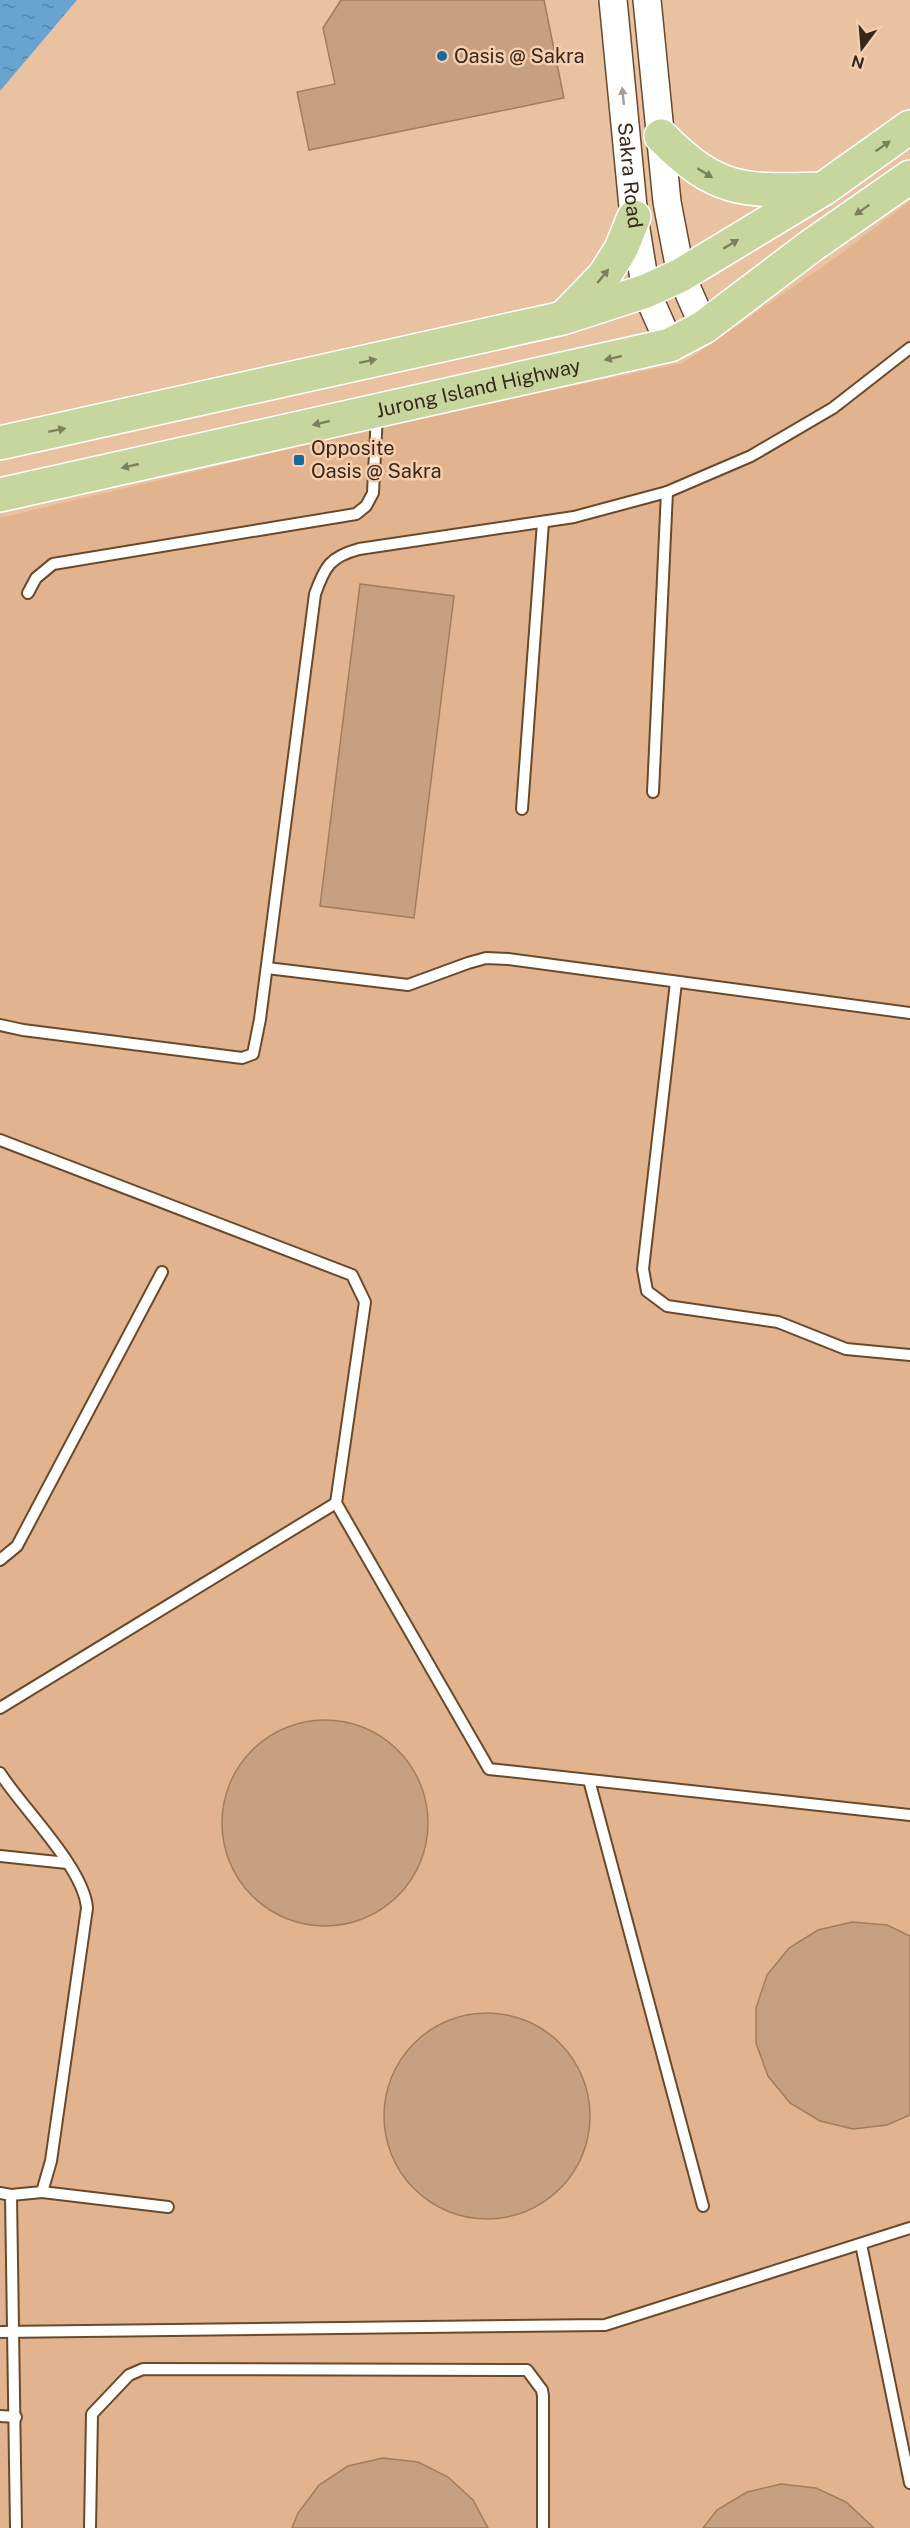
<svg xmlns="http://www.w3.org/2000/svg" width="910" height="2528" font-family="'Public Sans',sans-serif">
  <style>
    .built { fill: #e1b48f }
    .water { fill: url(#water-ripples) }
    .building { fill: #c6a081; stroke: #a17d5e; stroke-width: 1.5 }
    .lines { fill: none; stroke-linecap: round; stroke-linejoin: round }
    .service-casing { stroke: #6a492b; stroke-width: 14 }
    .tertiary-casing { stroke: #6a492b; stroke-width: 30 }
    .primary-casing { stroke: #fff; stroke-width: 36 }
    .service { stroke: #fff; stroke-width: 10 }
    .tertiary { stroke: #fff; stroke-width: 27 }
    .primary { stroke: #c7d69e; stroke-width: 33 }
    .oneway { fill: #a59e98 }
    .oneway2 { fill: #7f7f5c }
    .poi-dot { fill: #186a9b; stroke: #f7cfae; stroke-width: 2 }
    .labels { text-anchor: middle; stroke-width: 5; stroke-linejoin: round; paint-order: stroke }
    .poi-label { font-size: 20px; fill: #37281b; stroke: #f7cfae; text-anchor: start }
    .street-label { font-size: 20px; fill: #37281b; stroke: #f7cfae }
  </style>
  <defs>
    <pattern id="water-ripples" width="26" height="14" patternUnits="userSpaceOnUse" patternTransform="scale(1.5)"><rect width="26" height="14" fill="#69a4d0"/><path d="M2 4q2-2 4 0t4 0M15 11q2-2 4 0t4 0" fill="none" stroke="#5786a8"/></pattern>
  </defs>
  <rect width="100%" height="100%" fill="#e9c2a2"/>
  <polygon class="built" points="910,201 910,2528 0,2528 0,518 420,418 683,363 838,256"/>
  <polygon class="water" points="0,0 77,0 0,91"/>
  <g class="building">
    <polygon points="341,0 544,0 564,98 309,150 297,92 335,84 323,28"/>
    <polygon points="360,584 454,596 414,918 320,906"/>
    <circle cx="325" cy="1823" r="103"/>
    <polygon points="852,1922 887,1925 910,1936 910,2115 887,2125 853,2129 820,2121 790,2103 768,2076 756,2043 756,2008 767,1975 789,1948 818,1930"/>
    <circle cx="487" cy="2116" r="103"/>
    <polygon points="383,2458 418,2462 448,2477 473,2500 488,2528 292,2528 298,2513 319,2485 348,2466"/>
    <polygon points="781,2484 816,2488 846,2502 874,2528 703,2528 717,2510 747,2492"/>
  </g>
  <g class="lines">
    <defs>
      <g id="service">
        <polyline points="28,593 36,578 53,564 356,514 366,506 373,493 377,414"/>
        <polyline points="653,792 667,492"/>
        <polyline points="522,809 543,522"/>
        <polyline points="267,968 408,985 468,963 486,958 508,959 910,1013"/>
        <polyline points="676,982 643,1269 647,1291 667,1306 778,1322 846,1349 910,1355"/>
        <path d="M0,1025l23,5 219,28 11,-4 7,-35 55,-425c10,-28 15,-37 44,-45l215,-32 93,-25 84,-36 82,-48 77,-60"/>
        <polyline points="0,1140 352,1275 365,1302 336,1503 489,1769 910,1815"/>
        <polyline points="0,1560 17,1546 162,1272"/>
        <polyline points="0,1708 336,1503"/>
        <path d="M0,1773c23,36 84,95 87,135l-36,253 -9,31 -31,3 -11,-2"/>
        <polyline points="589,1780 703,2206"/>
        <polyline points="0,1856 67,1863"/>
        <polyline points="42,2192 168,2207"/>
        <polyline points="11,2195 16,2528"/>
        <polyline points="861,2244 910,2483"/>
        <polyline points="0,2332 605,2325 910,2228"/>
        <polyline points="0,2416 16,2417"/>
        <polyline points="90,2528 92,2414 129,2375 143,2369 527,2370 542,2390 543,2396 543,2528"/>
      </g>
      <g id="tertiary">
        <path id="s1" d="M613,0l21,217 12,74 24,54"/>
        <polyline points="647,0 667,202 681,275 704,327"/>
      </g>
      <g id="primary">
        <path d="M661,136c57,58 83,55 161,53"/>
        <polyline points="566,315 604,276 621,249 634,217"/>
        <polyline points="0,443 563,318 646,291 681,275 823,189 910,127"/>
        <path id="s2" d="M0,495l670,-150 34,-18 107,-81 99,-69"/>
      </g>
    </defs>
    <use href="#service" class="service-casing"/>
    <use href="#tertiary" class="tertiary-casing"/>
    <use href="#primary" class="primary-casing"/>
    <use href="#service" class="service"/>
    <use href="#tertiary" class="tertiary"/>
    <use href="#primary" class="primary"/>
  </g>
  <defs><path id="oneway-solid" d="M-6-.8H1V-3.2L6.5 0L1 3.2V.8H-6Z" transform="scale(1.5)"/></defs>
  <use class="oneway" href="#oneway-solid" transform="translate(623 96) rotate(-96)"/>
  <g class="oneway2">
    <use href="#oneway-solid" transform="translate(883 146) rotate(-35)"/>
    <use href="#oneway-solid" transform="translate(705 173) rotate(32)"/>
    <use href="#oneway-solid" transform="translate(862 210) rotate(145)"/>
    <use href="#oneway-solid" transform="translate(731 244) rotate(-31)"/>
    <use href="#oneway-solid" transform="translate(603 276) rotate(-51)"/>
    <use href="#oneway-solid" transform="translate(613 358) rotate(167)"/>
    <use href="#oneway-solid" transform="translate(368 361) rotate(-12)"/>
    <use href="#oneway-solid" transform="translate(321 423) rotate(167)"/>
    <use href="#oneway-solid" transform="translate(57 430) rotate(-12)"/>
    <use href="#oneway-solid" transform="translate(130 466) rotate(167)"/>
  </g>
  <g class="poi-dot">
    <circle cx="442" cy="56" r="6"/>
    <rect x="293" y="454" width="12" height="12" rx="3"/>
  </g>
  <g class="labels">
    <g class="poi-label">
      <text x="454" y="63">Oasis @ Sakra</text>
      <text x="311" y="455">Opposite<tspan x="311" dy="23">Oasis @ Sakra</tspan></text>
    </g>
    <g class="street-label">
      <text dy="7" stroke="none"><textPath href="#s1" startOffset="176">Sakra Road</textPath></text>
      <text dy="7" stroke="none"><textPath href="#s2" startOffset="490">Jurong Island Highway</textPath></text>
    </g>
  </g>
  <g transform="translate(862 48) rotate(196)" stroke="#f7cfae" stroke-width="4.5" paint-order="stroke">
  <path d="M0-4.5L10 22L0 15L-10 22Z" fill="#37281b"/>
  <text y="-9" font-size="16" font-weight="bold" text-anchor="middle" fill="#37281b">N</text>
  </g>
</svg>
